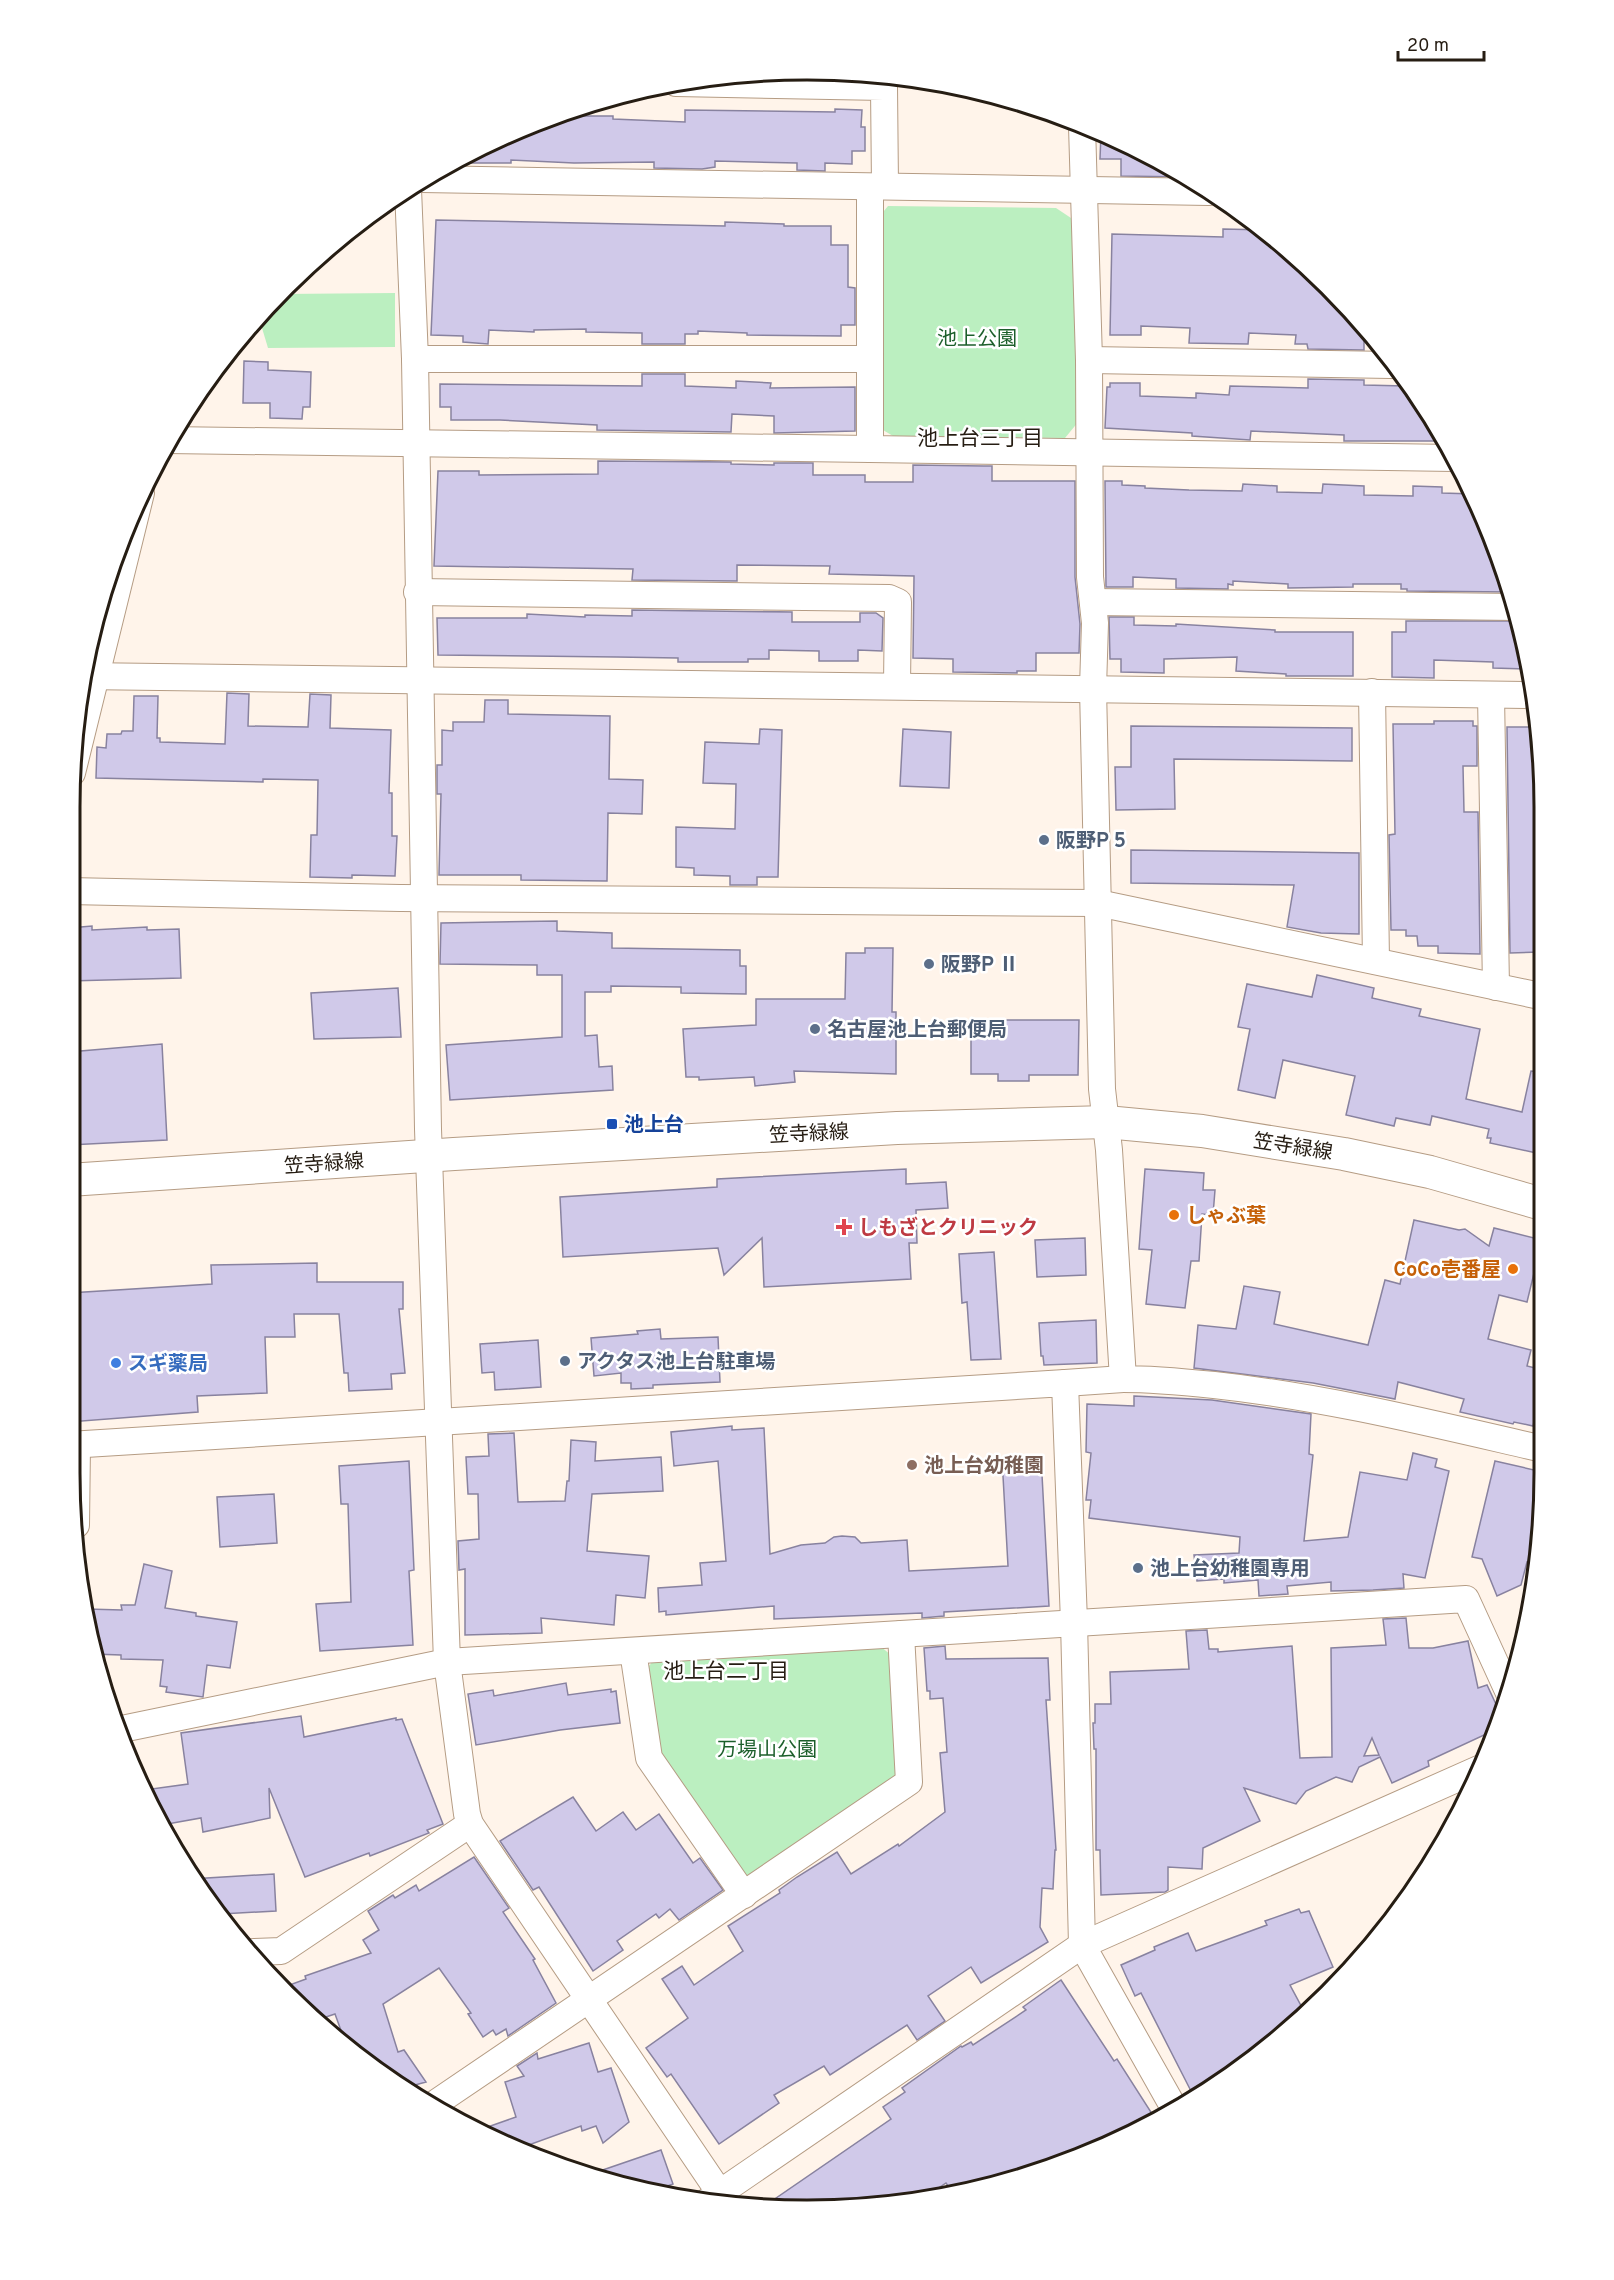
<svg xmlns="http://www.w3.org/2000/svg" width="1614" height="2280" font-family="Overpass,'Noto Sans JP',sans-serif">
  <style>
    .green { fill: #bbefc0 }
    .building { fill: #d0c9e9; stroke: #88829f; stroke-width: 1.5; fill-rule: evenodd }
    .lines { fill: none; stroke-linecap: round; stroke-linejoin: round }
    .minor-casing { stroke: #b59c84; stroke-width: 28 }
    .tertiary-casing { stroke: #b59c84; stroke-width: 34 }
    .minor { stroke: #fff; stroke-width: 26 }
    .tertiary { stroke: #fff; stroke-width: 32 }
    .service-dot { fill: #5c6f8a; stroke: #fff; stroke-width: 2 }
    .transit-dot { fill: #1a4fb4; stroke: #fff; stroke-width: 2 }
    .food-dot { fill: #e8710a; stroke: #fff; stroke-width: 2 }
    .health-dot { fill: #e0444e; stroke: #fff; stroke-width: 2 }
    .shop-dot { fill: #3f7fe0; stroke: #fff; stroke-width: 2 }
    .education-dot { fill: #8d6e63; stroke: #fff; stroke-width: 2 }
    .labels { text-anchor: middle; stroke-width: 5; stroke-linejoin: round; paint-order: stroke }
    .park-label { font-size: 20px; fill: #1c5f2b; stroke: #fff }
    .service-label { font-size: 20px; font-weight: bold; fill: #4e5e75; stroke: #fff; text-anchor: start }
    .transit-label { font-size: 20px; font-weight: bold; fill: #164399; stroke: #fff; text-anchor: start }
    .street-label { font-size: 20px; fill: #261d13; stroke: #fff }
    .food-label { font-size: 20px; font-weight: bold; fill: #c56008; stroke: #fff; text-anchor: start }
    .health-label { font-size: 20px; font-weight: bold; fill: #be3a42; stroke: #fff; text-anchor: start }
    .shop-label { font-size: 20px; font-weight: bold; fill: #366cbe; stroke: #fff; text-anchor: start }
    .education-label { font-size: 20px; font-weight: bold; fill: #785e54; stroke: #fff; text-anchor: start }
    .neighbourhood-label { font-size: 21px; fill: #261d13; stroke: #fff }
    .rim { fill: none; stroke: #261d13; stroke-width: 3 }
  </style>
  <rect width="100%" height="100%" fill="#fff4ea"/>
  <g class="green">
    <polygon points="888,206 1056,208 1074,220 1079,421 1065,438 893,436 878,427 879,217"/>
    <polygon points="395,293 395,347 268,348 259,318 281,294"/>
    <polygon points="880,1646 891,1655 899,1768 894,1780 750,1877 735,1873 657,1757 643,1673 654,1660"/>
  </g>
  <g class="building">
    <polygon points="573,107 572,116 613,116 613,119 685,122 685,110 835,112 835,109 862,110 861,127 865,127 865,151 852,151 852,164 825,163 825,171 797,170 797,163 715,161 715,167 702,169 654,168 654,162 574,163 511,160 511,163 449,163"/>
    <polygon points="1101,133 1133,145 1184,177 1121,176 1121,159 1100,159"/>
    <polygon points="436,220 725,226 725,222 784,224 784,226 831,226 831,245 848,245 848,287 855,288 855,325 841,325 841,336 747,335 747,333 698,331 698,334 685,334 685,344 642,344 642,333 586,332 586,329 534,330 534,332 489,330 488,344 463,342 463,336 431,335"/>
    <polygon points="1223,229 1266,230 1362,320 1376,342 1364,341 1364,350 1308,349 1307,344 1295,344 1296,335 1249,333 1248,344 1189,343 1190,328 1141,326 1141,335 1110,335 1112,234 1223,237"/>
    <polygon points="244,361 268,362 268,370 311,372 310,407 303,407 302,419 270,418 270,403 243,403"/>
    <polygon points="642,374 685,374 685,386 736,388 736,381 771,383 770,388 855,387 855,431 774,433 774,416 732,414 731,432 597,430 597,425 500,420 451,420 451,407 440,407 440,384 642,386"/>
    <polygon points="1308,379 1364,380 1364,385 1405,386 1443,441 1344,441 1344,435 1251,431 1250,440 1192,436 1192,433 1105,428 1107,387 1110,387 1110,383 1140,383 1140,396 1196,398 1196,393 1229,395 1230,386 1308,388"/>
    <polygon points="598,461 731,462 731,464 774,465 774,463 813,463 813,475 865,475 865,482 913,482 913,465 984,466 992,466 992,481 1075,481 1075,577 1080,624 1079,653 1036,653 1036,671 1017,671 1017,673 953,672 953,659 913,658 914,576 829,574 830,566 737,565 737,581 632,580 633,569 434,566 438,471 479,471 479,475 598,474"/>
    <polygon points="1105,481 1122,481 1122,485 1145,486 1145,488 1189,490 1242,491 1243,484 1277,486 1277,492 1322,493 1323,484 1364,486 1364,495 1413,496 1413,486 1442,487 1442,493 1474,494 1506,570 1511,592 1407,591 1407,589 1401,589 1401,584 1353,584 1353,587 1288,588 1288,584 1233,581 1233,585 1228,584 1228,589 1176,588 1176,579 1133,577 1133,587 1106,587"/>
    <polygon points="632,610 792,612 792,622 860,622 860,613 876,613 883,618 882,651 858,650 858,661 819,661 819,651 769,650 769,659 748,659 748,662 678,662 678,658 617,657 438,655 437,618 527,618 527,614 585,617 585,615 632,616"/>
    <polygon points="1109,617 1134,617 1134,625 1176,626 1176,624 1275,630 1275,632 1353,632 1353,676 1286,676 1286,674 1236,671 1237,657 1164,659 1164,673 1121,672 1121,659 1110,659"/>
    <polygon points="1406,621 1518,621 1529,669 1493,668 1493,662 1434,660 1434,678 1392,677 1392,632 1406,632"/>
    <polygon points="227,693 249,694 248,726 308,727 310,694 331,695 330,728 391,730 389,793 392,793 392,836 397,836 395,876 352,875 352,878 310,877 311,835 317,835 318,780 263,779 263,782 96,778 97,747 106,748 107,734 121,734 122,731 133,731 134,696 158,696 157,738 160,738 160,742 225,744"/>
    <polygon points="485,700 508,700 508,714 610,716 609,779 643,780 642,814 608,813 607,881 521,880 521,875 439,875 441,794 437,794 437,765 442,765 442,730 453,731 453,722 484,722"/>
    <polygon points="1434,721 1473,721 1473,726 1477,726 1477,766 1463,766 1464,812 1478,812 1480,954 1438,953 1438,946 1418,946 1417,936 1406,936 1406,930 1391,930 1389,835 1395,834 1393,724 1434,724"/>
    <polygon points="1131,726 1352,728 1352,761 1174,759 1175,809 1116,810 1115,767 1131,767"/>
    <polygon points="1507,727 1539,727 1540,952 1510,953"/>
    <polygon points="760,729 782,730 778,877 757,877 757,885 730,885 730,876 694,875 694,868 676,867 676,827 735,829 736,784 703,783 705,742 759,744"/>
    <polygon points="903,729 951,732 949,788 900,786"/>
    <polygon points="1131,850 1359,853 1359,934 1321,933 1287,927 1294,885 1131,883"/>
    <polygon points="557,921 557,931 612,933 612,948 740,950 740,966 746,966 746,994 681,993 681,987 611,986 611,992 585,992 585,1036 597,1035 599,1067 612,1066 613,1090 450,1100 446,1045 562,1037 562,975 537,975 537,965 440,964 441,923"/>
    <polygon points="92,926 92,930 147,927 147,930 179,929 181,978 69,981 69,928"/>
    <polygon points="865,948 893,948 892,1012 896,1012 896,1074 794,1071 795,1082 755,1086 754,1077 699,1080 699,1077 686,1077 683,1029 756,1025 756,999 845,999 846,953 865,953"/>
    <polygon points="1317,975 1374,988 1372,998 1421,1009 1419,1016 1480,1029 1466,1099 1522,1112 1531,1071 1541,1072 1541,1154 1490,1143 1491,1138 1487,1138 1489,1129 1432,1116 1430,1125 1396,1118 1394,1126 1346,1115 1355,1076 1283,1060 1275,1098 1238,1090 1250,1029 1238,1027 1247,984 1312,997"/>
    <polygon points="398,988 401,1037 314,1039 311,993"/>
    <polygon points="971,1020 1079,1020 1078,1075 1029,1075 1029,1081 998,1081 998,1074 971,1074"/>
    <polygon points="162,1044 167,1140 69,1145 69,1052"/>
    <polygon points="906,1169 906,1184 946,1182 948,1208 916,1210 917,1243 909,1243 911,1279 764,1287 762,1238 724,1275 718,1248 563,1257 560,1197 717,1187 717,1179"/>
    <polygon points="1145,1169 1204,1173 1203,1190 1215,1190 1213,1215 1202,1214 1199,1261 1191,1261 1185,1308 1146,1304 1152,1250 1139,1249"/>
    <polygon points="1414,1220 1459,1230 1465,1229 1489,1246 1494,1228 1542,1240 1527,1302 1499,1295 1488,1339 1531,1350 1527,1366 1543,1370 1543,1384 1533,1426 1514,1422 1513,1424 1460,1412 1464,1399 1398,1382 1395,1399 1313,1383 1194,1368 1198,1325 1236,1329 1244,1286 1280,1292 1274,1324 1368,1345 1385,1280 1400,1284"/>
    <polygon points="1085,1238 1086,1275 1037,1277 1035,1240"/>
    <polygon points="994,1252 1001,1359 971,1360 967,1302 962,1303 959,1254"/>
    <polygon points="317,1263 317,1282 403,1282 403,1309 399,1309 405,1373 391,1374 392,1389 349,1391 348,1373 344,1373 339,1314 294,1314 295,1337 265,1337 267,1393 197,1396 198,1412 69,1422 69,1293 212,1284 211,1265"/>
    <polygon points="1096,1320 1097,1363 1044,1365 1043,1356 1041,1356 1039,1323"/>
    <polygon points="660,1329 661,1339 718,1337 720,1382 653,1385 653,1388 631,1389 631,1383 621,1383 621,1373 594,1376 591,1338 638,1334 637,1331"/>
    <polygon points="538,1340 541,1387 495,1390 494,1372 482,1373 480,1344"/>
    <polygon points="1134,1396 1212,1400 1311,1414 1309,1454 1313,1455 1304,1541 1348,1537 1360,1472 1407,1480 1413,1453 1437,1459 1435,1467 1449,1471 1425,1578 1403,1574 1404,1588 1373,1590 1331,1591 1331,1582 1287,1586 1288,1594 1259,1596 1258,1580 1224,1583 1224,1579 1197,1581 1194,1555 1239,1553 1240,1537 1089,1518 1091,1500 1086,1500 1091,1453 1086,1452 1087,1404 1134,1406"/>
    <polygon points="732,1426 732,1430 764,1428 770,1554 801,1545 825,1543 834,1537 842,1536 855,1537 861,1543 907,1540 909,1571 1008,1566 1002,1458 1041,1456 1049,1606 944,1612 944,1616 922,1618 922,1613 774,1619 774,1606 666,1615 666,1611 659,1612 658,1588 702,1585 700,1563 726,1561 718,1461 674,1466 671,1432"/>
    <polygon points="514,1433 518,1502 565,1501 567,1481 569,1481 571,1440 596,1442 595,1461 661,1457 663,1491 592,1494 587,1551 649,1556 645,1598 616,1595 614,1625 541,1618 542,1633 465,1635 465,1569 459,1570 458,1541 479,1539 478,1494 468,1494 466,1457 489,1456 488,1434"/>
    <polygon points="409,1461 414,1570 409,1571 413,1645 320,1651 316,1604 351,1602 348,1504 341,1504 339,1466"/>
    <polygon points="1495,1461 1543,1472 1543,1521 1536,1564 1527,1562 1521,1585 1497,1596 1482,1559 1472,1557"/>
    <polygon points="274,1494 277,1543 220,1547 217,1497"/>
    <polygon points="144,1564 172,1571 165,1608 196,1613 196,1616 237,1622 230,1668 207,1665 203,1697 166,1692 167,1687 160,1686 163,1660 121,1659 121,1655 93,1654 87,1609 122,1610 121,1605 135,1605"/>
    <path d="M1406,1618l3,30h24l35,-7 10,47 9,-3 14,30 -6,15 -67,31 1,5 -37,17 -12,-26 -21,10 -7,15 -16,-5 -30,14 -10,13 -52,-16 16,33 -57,27 -1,21 -34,-2v23l-3,2 -64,3 -1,-45h-4v-101h-2l-1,-26h2v-19h16l-1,-32 79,-3 -3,-38 21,-1 2,19h9v3l74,-6 8,112 32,-1 -1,-109 55,-3 -3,-26zM1372,1738l7,17 -15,1z"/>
    <polygon points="945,1646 946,1659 1048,1658 1050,1700 1046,1700 1056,1850 1055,1850 1053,1889 1042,1888 1040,1927 1048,1942 981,1983 971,1967 928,1996 945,2021 917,2040 907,2025 830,2075 824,2066 774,2095 779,2103 719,2144 671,2074 667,2077 646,2048 688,2018 662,1979 682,1966 694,1985 743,1951 728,1926 780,1893 779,1890 797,1877 837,1852 851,1874 898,1844 899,1846 945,1812 940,1753 947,1752 943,1698 930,1699 930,1691 927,1691 924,1648"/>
    <polygon points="566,1683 568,1695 611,1689 611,1692 616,1691 620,1723 560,1730 476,1745 468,1694 493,1690 494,1696"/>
    <polygon points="301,1716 304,1737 396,1718 396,1720 402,1719 443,1824 427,1830 429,1833 370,1856 369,1853 305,1877 269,1788 270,1818 203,1832 201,1818 162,1825 144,1790 188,1784 181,1733"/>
    <polygon points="573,1797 596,1831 623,1812 636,1830 659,1814 693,1863 700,1858 723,1890 679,1920 670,1909 659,1918 656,1914 617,1941 623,1950 593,1971 539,1887 533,1890 500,1841"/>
    <polygon points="474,1857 509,1908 503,1912 535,1959 533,1960 556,2003 508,2036 506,2029 496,2035 493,2030 483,2037 468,2014 471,2013 439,1968 383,2004 398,2052 404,2050 426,2082 404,2088 347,2047 335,2014 314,2021 284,1987 306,1979 305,1976 371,1953 363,1940 379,1930 368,1911 393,1895 395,1898 416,1885 419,1891"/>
    <polygon points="274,1874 276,1911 221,1914 191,1879"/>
    <polygon points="1299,1909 1301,1913 1309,1911 1333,1967 1290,1985 1306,2015 1294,2028 1193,2095 1141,1993 1135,1996 1121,1965 1155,1950 1154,1947 1188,1933 1196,1951 1267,1925 1265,1921"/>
    <polygon points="1061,1980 1114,2061 1117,2059 1156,2120 1133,2135 1044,2172 953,2193 946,2183 919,2201 904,2205 766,2205 891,2119 883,2107 905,2092 902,2088 961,2046 962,2047 971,2042 973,2045 1026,2010 1023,2007"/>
    <polygon points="589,2043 598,2072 611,2068 629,2122 603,2143 596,2126 582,2131 581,2126 515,2150 476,2131 516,2117 505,2082 524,2076 517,2066 537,2053 538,2059"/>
    <polygon points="661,2150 673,2184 656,2190 594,2173"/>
  </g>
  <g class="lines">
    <defs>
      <g id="minor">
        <polyline points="676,83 884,87 885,186"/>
        <path d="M1082,126l7,234 1,217 5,46 -2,65 9,401 7,61 14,229c30,0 61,3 91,6 112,12 220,39 329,64"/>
        <polyline points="422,179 1209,192"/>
        <polyline points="870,188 870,359"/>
        <polyline points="408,189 415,359 428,1129 447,1662 467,1814 470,1824 728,2205"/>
        <polyline points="415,359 870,359 870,449 1454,458"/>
        <polyline points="1089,360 1391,365"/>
        <polyline points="167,440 870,449"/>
        <polyline points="417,592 889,598 898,602 897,685"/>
        <polyline points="1093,602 1515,607"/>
        <polyline points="82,676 1535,695"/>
        <polyline points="1372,692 1376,961"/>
        <polyline points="1491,695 1496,987"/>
        <polyline points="72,773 141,493"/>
        <polyline points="69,891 400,898 1098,903 1540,996"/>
        <polyline points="1065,1383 1123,1379"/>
        <polyline points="69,1445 1065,1383 1074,1622 1082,1945 1174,2108"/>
        <polyline points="76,1525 77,1445"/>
        <polyline points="633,1651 649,1758 744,1895"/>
        <polyline points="117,1730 447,1662 1466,1599 1509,1693"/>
        <polyline points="254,1952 281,1951 470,1824"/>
        <polyline points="430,2107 909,1782 901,1634"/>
        <polyline points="705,2203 1082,1945 1481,1768"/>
      </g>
      <polyline id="tertiary" points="69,1180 454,1154 897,1128 1106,1122 1202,1131 1344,1154 1430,1172 1542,1204"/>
    </defs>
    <use href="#minor" class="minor-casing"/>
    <use href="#tertiary" class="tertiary-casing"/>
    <use href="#minor" class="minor"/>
    <use href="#tertiary" class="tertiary"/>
  </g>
  <g class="service-dot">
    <circle cx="1044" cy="840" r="6"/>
    <circle cx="929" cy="964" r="6"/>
    <circle cx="815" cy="1029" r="6"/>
    <circle cx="565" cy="1361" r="6"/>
    <circle cx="1138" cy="1568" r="6"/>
  </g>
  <rect class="transit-dot" x="606" y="1118" width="12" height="12" rx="3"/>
  <g class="food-dot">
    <circle cx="1174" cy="1215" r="6"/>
    <circle cx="1513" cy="1269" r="6"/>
  </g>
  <path class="health-dot" d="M841 1218h6v6h6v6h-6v6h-6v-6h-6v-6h6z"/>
  <circle class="shop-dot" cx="116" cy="1363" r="6"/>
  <circle class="education-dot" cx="912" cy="1465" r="6"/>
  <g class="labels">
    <g class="park-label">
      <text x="977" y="345">池上公園</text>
      <text x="767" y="1756">万場山公園</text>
    </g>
    <g class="service-label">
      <text x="1056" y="847">阪野P 5</text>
      <text x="941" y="971">阪野P Ⅱ</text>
      <text x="827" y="1036">名古屋池上台郵便局</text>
      <text x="577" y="1368">アクタス池上台駐車場</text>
      <text x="1150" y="1575">池上台幼稚園専用</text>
    </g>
    <g class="transit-label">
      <text x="624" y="1131">池上台</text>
    </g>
    <g class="street-label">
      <text transform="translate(809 1133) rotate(-3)" y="7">笠寺緑線</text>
      <text transform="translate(1293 1146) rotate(9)" y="7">笠寺緑線</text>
      <text transform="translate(324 1163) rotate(-4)" y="7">笠寺緑線</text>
    </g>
    <g class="food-label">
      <text x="1186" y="1222">しゃぶ葉</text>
      <text x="1501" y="1276" text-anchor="end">CoCo壱番屋</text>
    </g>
    <g class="health-label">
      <text x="858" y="1234">しもざとクリニック</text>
    </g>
    <g class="shop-label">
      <text x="128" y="1370">スギ薬局</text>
    </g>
    <g class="education-label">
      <text x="924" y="1472">池上台幼稚園</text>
    </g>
    <g class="neighbourhood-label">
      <text x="980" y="445">池上台三丁目</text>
      <text x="726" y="1678">池上台二丁目</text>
    </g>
  </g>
  <path d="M0 0H1614V2280H0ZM807 80H807A727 727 0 0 1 1534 807V1473A727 727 0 0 1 807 2200H807A727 727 0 0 1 80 1473V807A727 727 0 0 1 807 80Z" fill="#fff" fill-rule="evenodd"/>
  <path class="rim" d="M807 80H807A727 727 0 0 1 1534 807V1473A727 727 0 0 1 807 2200H807A727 727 0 0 1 80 1473V807A727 727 0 0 1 807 80Z"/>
  <path d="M1398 51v9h86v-9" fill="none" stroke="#261d13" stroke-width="3"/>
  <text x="1407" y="51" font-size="18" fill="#261d13" stroke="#ffffff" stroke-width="4.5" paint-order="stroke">20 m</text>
</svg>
